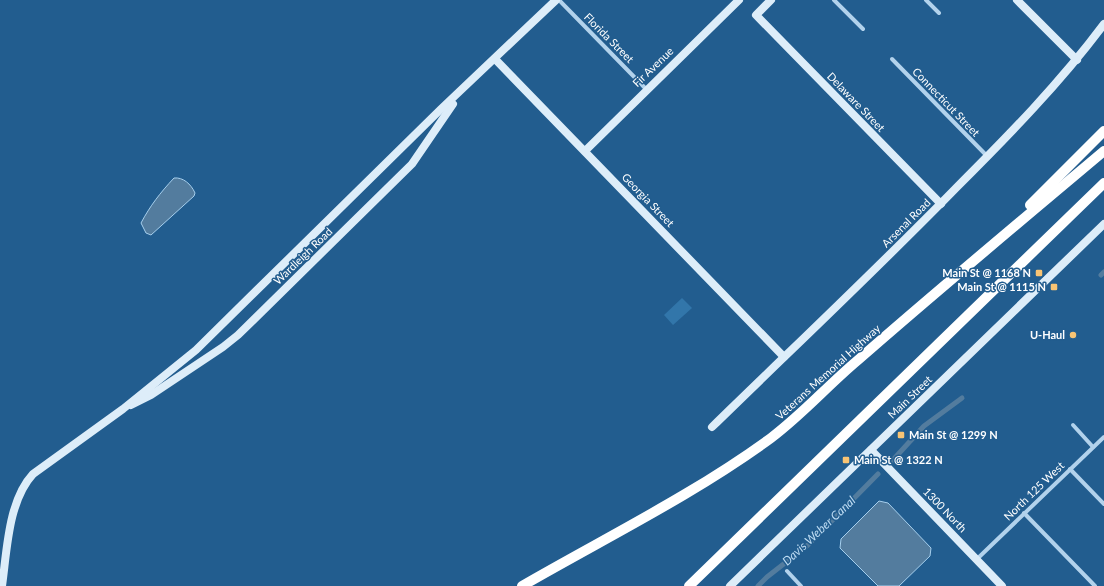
<svg xmlns="http://www.w3.org/2000/svg" width="1104" height="586" font-family="Lato,sans-serif">
  <style>
    .green { fill: #3276aa }
    .water { fill: #537c9e; stroke: #a6cfed }
    .lines { fill: none; stroke-linecap: round; stroke-linejoin: round }
    .canal { stroke: #537c9e; stroke-width: 5 }
    .street { stroke: #b2d2ec; stroke-width: 4 }
    .secondary { stroke: #ddedf9; stroke-width: 8 }
    .highway { stroke: #fff; stroke-width: 10 }
    .poi-dot { fill: #f8c474; stroke: #225d8f; stroke-width: 1.5 }
    .labels { text-anchor: middle; stroke-width: 3; stroke-linejoin: round; paint-order: stroke }
    .street-label { font-size: 11px; fill: #fff; stroke: #225d8f }
    .poi-label { font-size: 11px; font-weight: bold; fill: #fff; stroke: #225d8f; text-anchor: end }
    .water-label { font-size: 12px; font-style: italic; fill: #bedcf3; stroke: #225d8f }
  </style>
  <rect width="100%" height="100%" fill="#225d8f"/>
  <polygon class="green" points="682,298 692,308 673,325 664,315"/>
  <g class="water">
    <path d="M174,178c9,-1 17,6 21,15l-1,3 -43,39 -5,-2 -5,-10c9,-17 19,-30 33,-45z"/>
    <polygon points="879,501 888,503 931,548 930,556 899,586 878,586 840,548 841,539"/>
  </g>
  <g class="lines">
    <g class="canal">
      <polyline points="1101,275 1104,272"/>
      <polyline points="892,461 924,426 962,398"/>
      <polyline points="758,586 767,577 808,545 878,474"/>
    </g>
    <g class="street">
      <polyline points="559,0 646,89"/>
      <polyline points="834,0 863,29"/>
      <polyline points="926,0 939,13"/>
      <polyline points="892,59 987,156"/>
      <polyline points="1073,425 1093,447"/>
      <polyline points="1070,469 1104,504"/>
      <polyline points="1024,513 1095,586"/>
      <polyline points="977,559 1104,437"/>
      <polyline points="787,571 801,586"/>
    </g>
    <g class="secondary">
      <polyline points="771,0 756,15 941,204"/>
      <polyline points="1017,0 1077,60"/>
      <polyline points="495,59 784,357"/>
      <polyline points="585,151 739,0"/>
      <polyline points="131,405 151,395 223,347 238,335 412,164 453,104"/>
      <path d="M712,427c82,-80 165,-158 244,-239 52,-52 104,-105 148,-164"/>
      <polyline points="871,450 1002,586"/>
      <path d="M2,586c5,-35 6,-85 31,-112l90,-65 73,-59 245,-241 115,-109"/>
      <polyline points="730,586 1104,224"/>
    </g>
    <g class="highway">
      <polyline points="1030,205 1104,131"/>
      <path d="M522,586c83,-48 171,-91 249,-148 33,-25 56,-52 87,-78 81,-71 164,-140 246,-209"/>
      <polyline points="689,586 1104,183"/>
    </g>
  </g>
  <g class="poi-dot">
    <rect x="1035" y="269" width="8" height="8" rx="2"/>
    <rect x="1050" y="283" width="8" height="8" rx="2"/>
    <circle cx="1073" cy="335" r="4"/>
    <rect x="897" y="431" width="8" height="8" rx="2"/>
    <rect x="842" y="456" width="8" height="8" rx="2"/>
  </g>
  <g class="labels">
    <g class="street-label">
      <text transform="translate(609 38) rotate(45)" y="4">Florida Street</text>
      <text transform="translate(653 67) rotate(-44)" y="4">Fir Avenue</text>
      <text transform="translate(856 102) rotate(46)" y="4">Delaware Street</text>
      <text transform="translate(946 102) rotate(46)" y="4">Connecticut Street</text>
      <text transform="translate(648 200) rotate(46)" y="4">Georgia Street</text>
      <text transform="translate(906 223) rotate(-45)" y="4">Arsenal Road</text>
      <text transform="translate(303 256) rotate(-44)" y="4">Wardleigh Road</text>
      <text transform="translate(828 372) rotate(-42)" y="4">Veterans Memorial Highway</text>
      <text transform="translate(910 397) rotate(-44)" y="4">Main Street</text>
      <text transform="translate(1034 491) rotate(-44)" y="4">North 125 West</text>
      <text transform="translate(945 510) rotate(46)" y="4">1300 North</text>
    </g>
    <g class="poi-label">
      <text x="1031" y="277">Main St @ 1168 N</text>
      <text x="1046" y="291">Main St @ 1115 N</text>
      <text x="1065" y="339">U-Haul</text>
      <text x="909" y="439" text-anchor="start">Main St @ 1299 N</text>
      <text x="854" y="464" text-anchor="start">Main St @ 1322 N</text>
    </g>
    <g class="water-label">
      <text transform="translate(819 531) rotate(-43)" y="4">Davis Weber Canal</text>
    </g>
  </g>
</svg>
